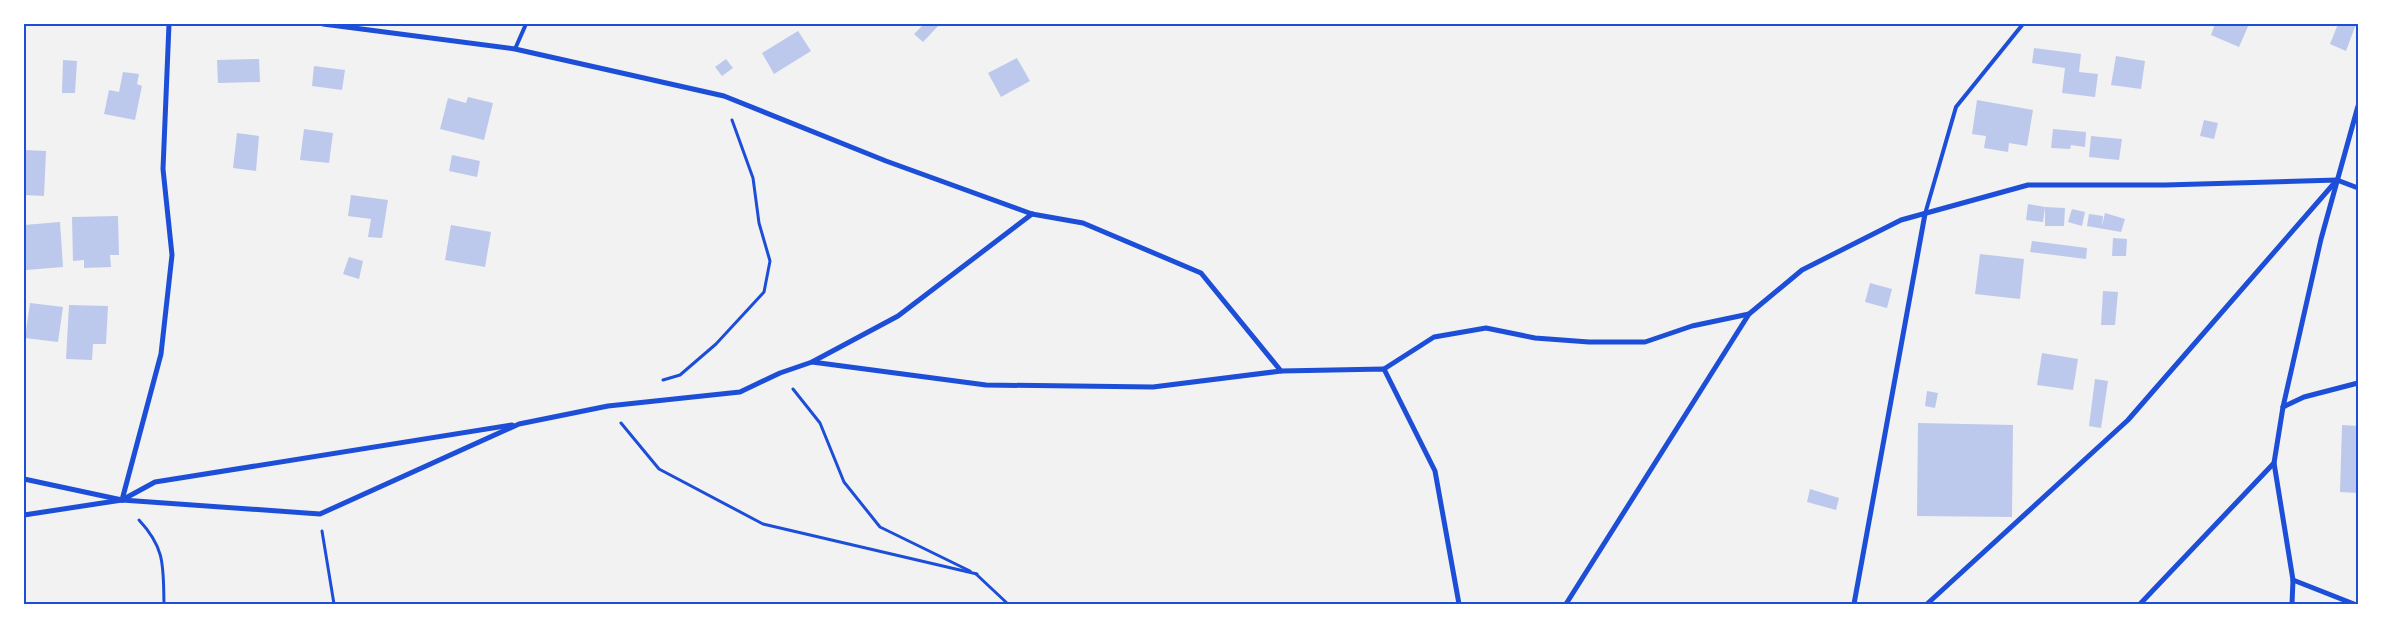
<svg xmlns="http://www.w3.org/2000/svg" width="2382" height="628" font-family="'PT Sans Narrow',sans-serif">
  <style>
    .building { fill: #bdc9ec }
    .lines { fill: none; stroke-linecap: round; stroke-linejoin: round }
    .path { stroke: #1d4ed8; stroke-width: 3 }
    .service { stroke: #1d4ed8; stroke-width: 4 }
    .minor { stroke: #1d4ed8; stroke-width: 5 }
    .neatline { fill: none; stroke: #1d4ed8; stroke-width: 2 }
  </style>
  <rect width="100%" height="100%" fill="#f2f2f2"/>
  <g class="building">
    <polygon points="924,24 940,24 923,42 914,34"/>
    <polygon points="2215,24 2249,24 2239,47 2211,35"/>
    <polygon points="2338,24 2356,24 2346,51 2330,44"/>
    <polygon points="798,31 811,51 774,74 762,53"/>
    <polygon points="2034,48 2081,54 2079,72 2098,74 2095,97 2062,93 2065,68 2032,63"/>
    <polygon points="2116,56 2145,61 2141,89 2111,85"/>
    <polygon points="1017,58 1030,81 1001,97 988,73"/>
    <polygon points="259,59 260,82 218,83 217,60"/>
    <polygon points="726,59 733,68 722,76 715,67"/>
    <polygon points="63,60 77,61 75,93 62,93"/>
    <polygon points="314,66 345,70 342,90 312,86"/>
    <polygon points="123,72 139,74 137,84 142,86 135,120 104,114 109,90 119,92"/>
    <polygon points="468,97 493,103 484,140 440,129 448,98 466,103"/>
    <polygon points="1977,100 2033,110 2027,146 2009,143 2008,152 1984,148 1986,136 1972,134"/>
    <polygon points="2204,120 2218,123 2214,139 2200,136"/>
    <polygon points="304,129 333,133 329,163 300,160"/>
    <polygon points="2053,129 2086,132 2085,147 2071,145 2070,149 2051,148"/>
    <polygon points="237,133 259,136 256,171 233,168"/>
    <polygon points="2091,136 2122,139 2119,160 2089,157"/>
    <polygon points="24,150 46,151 44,196 24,195"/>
    <polygon points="452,155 480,161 477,177 449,171"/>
    <polygon points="351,195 388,200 382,238 368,237 371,219 348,216"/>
    <polygon points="2028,204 2045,207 2043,222 2026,220"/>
    <polygon points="2045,207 2065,208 2064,226 2045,226"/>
    <polygon points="2072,209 2085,212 2082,226 2068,222"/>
    <polygon points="2105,213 2125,219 2121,232 2087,226 2089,214 2103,216 2102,226"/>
    <polygon points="118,216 119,255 110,255 111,267 84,268 84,260 73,261 72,217"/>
    <polygon points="60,222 63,267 26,270 24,225"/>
    <polygon points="451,225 491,232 485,267 445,260"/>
    <polygon points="2113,238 2127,239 2126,256 2112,256"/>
    <polygon points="2032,241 2087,248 2086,259 2030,252"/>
    <polygon points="1980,254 2024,259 2020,299 1975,294"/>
    <polygon points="349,257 363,261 359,279 343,274"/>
    <polygon points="1870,283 1892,289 1887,308 1865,302"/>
    <polygon points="2103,291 2118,292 2115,325 2101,325"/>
    <polygon points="30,303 63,307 58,342 25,338"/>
    <polygon points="69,305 108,306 106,344 93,344 92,360 66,359"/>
    <polygon points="2042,353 2078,359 2073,390 2037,385"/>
    <polygon points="2095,379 2108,381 2101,428 2089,426"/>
    <polygon points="1927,391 1938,393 1935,408 1925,406"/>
    <polygon points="1918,423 2013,425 2012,517 1917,516"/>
    <polygon points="2342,425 2358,426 2358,493 2340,492"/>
    <polygon points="1810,489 1839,498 1836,510 1807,502"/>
  </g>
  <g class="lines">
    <g class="path">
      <polyline points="663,380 680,375 716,344 764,292 770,261 759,223 753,178 732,120"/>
      <polyline points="793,389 820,423 844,482 880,527 970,571"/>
      <polyline points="621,423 659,469 763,524 977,574"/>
      <path d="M139,520c27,29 24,47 25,84"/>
      <polyline points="322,531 334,604"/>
      <polyline points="976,574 1008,604"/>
    </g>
    <g class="service">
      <polyline points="515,49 526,24"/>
      <polyline points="1925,214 1956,107 2023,24"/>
    </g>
    <g class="minor">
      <polyline points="323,24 515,49 724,96 886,161 1032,214 1083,223 1201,273 1281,371 1384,369 1435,471 1459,604"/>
      <polyline points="812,362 986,385 1153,387 1281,371"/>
      <polyline points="1384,369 1434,337 1486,328 1535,338 1589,342 1645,342 1692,326 1749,314"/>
      <polyline points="2283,407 2304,397 2358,383"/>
      <polyline points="24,479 122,500 155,482 512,425"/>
      <polyline points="122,500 161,354 172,255 163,169 169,24"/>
      <polyline points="24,515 122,500 320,514 519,424 608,406 740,392 780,373 812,362 898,316 1032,214"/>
      <polyline points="2293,580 2354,604"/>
      <polyline points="1566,604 1749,314 1802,270 1901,220 2028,185 2165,185 2337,180 2358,188"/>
      <polyline points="1854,604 1925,214"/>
      <polyline points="1927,604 2128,420 2337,180"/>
      <polyline points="2140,604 2274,463"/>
      <polyline points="2292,604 2293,580 2274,463 2283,407 2321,239 2358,106"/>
    </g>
  </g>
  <rect width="2382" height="628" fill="none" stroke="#ffffff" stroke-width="50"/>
  <rect x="25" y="25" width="2332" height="578" class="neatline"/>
</svg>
